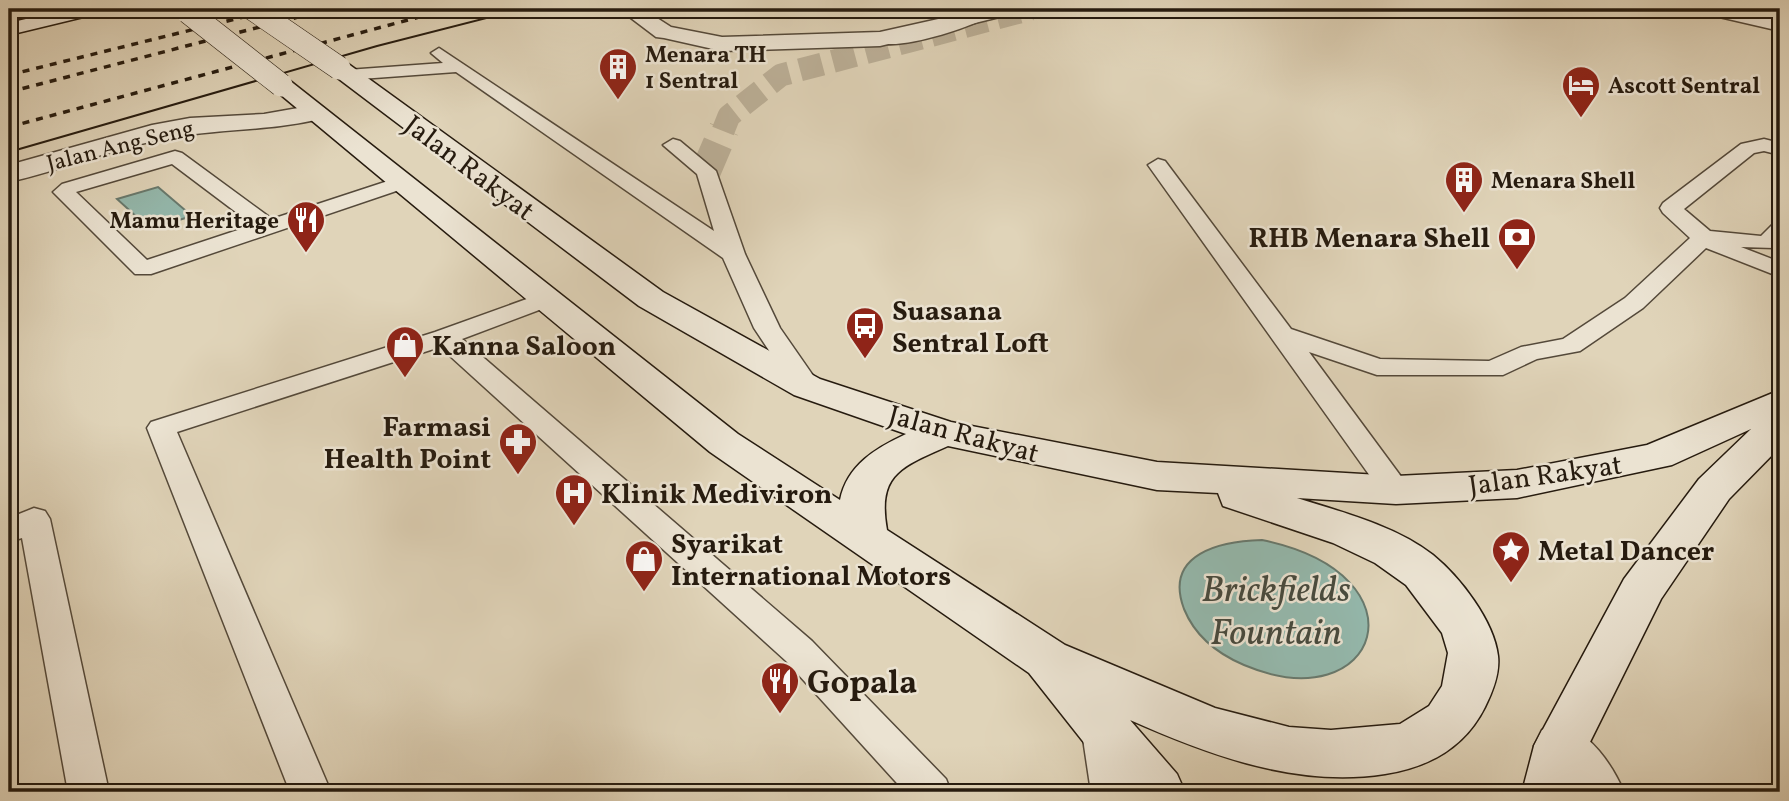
<svg xmlns="http://www.w3.org/2000/svg" width="1789" height="801" font-family="Vollkorn,serif">
  <style>
    .water { fill: #94b8ac; stroke: #68796d; stroke-width: 2 }
    .lines { fill: none; stroke-linecap: round; stroke-linejoin: round }
    .minor-tunnel-far1 { stroke: #bbaf97; stroke-width: 23; stroke-dasharray: 23 11; stroke-linecap: butt }
    .minor-tunnel { stroke: #bbaf97; stroke-width: 30; stroke-dasharray: 30 15; stroke-linecap: butt }
    .service-casing { stroke: #54493a; stroke-width: 3 }
    .minor-casing { stroke: #54493a; stroke-width: 3 }
    .tertiary-casing { stroke: #54493a; stroke-width: 3 }
    .secondary-casing { stroke: #261b0f; stroke-width: 3 }
    .service { fill: #ebe3d2; fill-rule: evenodd }
    .minor { fill: #ebe3d2; fill-rule: evenodd }
    .tertiary { fill: #ebe3d2; fill-rule: evenodd }
    .secondary { fill: #ebe3d2; fill-rule: evenodd }
    .tram { stroke: #261b0f; stroke-width: 2 }
    .rail { stroke: #261b0f; stroke-width: 3.5; stroke-dasharray: 7 7; stroke-linecap: butt }
    .secondary-bridge-casing { stroke: #261b0f; stroke-width: 24; stroke-linecap: butt }
    .secondary-bridge { stroke: #ebe3d2; stroke-width: 23 }
    .labels { text-anchor: middle; stroke-width: 5; stroke-linejoin: round; paint-order: stroke }
    .far-poi-label { font-size: 23px; font-weight: bold; fill: #261b0f; stroke: #ebe3d2; text-anchor: start }
    .far-street-label { font-size: 23px; fill: #261b0f; stroke: #ebe3d2 }
    .street-label { font-size: 28px; fill: #261b0f; stroke: #ebe3d2 }
    .poi-label { font-size: 28px; font-weight: bold; fill: #261b0f; stroke: #ebe3d2; text-anchor: start }
    .near-poi-label { font-size: 33px; font-weight: bold; fill: #261b0f; stroke: #ebe3d2; text-anchor: start }
    .near-water-label { font-size: 37px; font-style: italic; fill: #474a3e; stroke: #ebe3d2 }
  </style>
  <rect width="100%" height="100%" fill="#e0d4b9"/>
  <filter id="stains"><feTurbulence type="fractalNoise" baseFrequency=".00286" numOctaves="4"/><feColorMatrix values="0 0 0 0 .2 0 0 0 0 .09 0 0 0 0 .02 0 0 0 .5 -.17"/></filter>
  <radialGradient id="worn" r=".72"><stop offset=".6" stop-color="#630" stop-opacity="0"/><stop offset="1" stop-color="#630" stop-opacity=".3"/></radialGradient>
  <g class="water">
    <polygon points="158,187 192,216 150,229 117,199"/>
    <path d="M1262,540c169,35 117,182 -18,125 -26,-11 -49,-29 -60,-56 -21,-56 38,-68 78,-69z"/>
  </g>
  <g class="lines">
    <polyline class="minor-tunnel-far1" points="723,131 729,116 781,75 1031,9"/>
    <polyline class="minor-tunnel" points="706,171 724,129"/>
    <defs>
      <g id="service">
        <path d="M977,12l8,5 -3,3c-19,9 -94,35 -110,19l8,-5 50,-5z"/>
        <polygon points="439,48 714,231 697,174 663,145 673,139 680,141 716,171 745,254 780,328 821,387 817,393 797,393 754,328 723,258 456,72 347,80 338,75 347,70 443,63 431,53"/>
        <polygon points="1764,139 1780,143 1780,155 1764,151 1754,153 1684,209 1710,231 1761,236 1772,225 1780,223 1780,242 1774,248 1741,247 1780,262 1780,277 1706,248 1643,308 1580,351 1537,359 1503,375 1377,375 1309,352 1411,490 1407,497 1396,500 1385,497 1148,165 1158,159 1165,161 1291,329 1380,359 1489,361 1521,347 1563,339 1625,298 1690,238 1663,213 1660,208 1663,203 1741,144"/>
        <path d="M175,151l7,2 90,66 122,-40h14l3,4 -3,4 -257,87h-16l-82,-82 9,-8zM172,164l81,61 -106,35 -71,-68z"/>
        <polygon points="546,292 555,294 558,299 555,304 462,339 812,641 946,779 951,792 905,792 786,661 440,347 177,432 331,792 290,792 147,428 151,422 435,332"/>
        <polygon points="34,508 45,511 50,519 109,792 68,792 22,538 9,542 9,518"/>
      </g>
      <g id="minor">
        <polygon points="1699,9 1735,9 1780,19 1780,31 1702,13"/>
        <polygon points="1109,709 1128,716 1136,732 1147,792 1091,792 1082,732 1090,716"/>
        <path d="M1561,723c29,10 51,41 63,69h-61l-29,-46 8,-16z"/>
      </g>
      <g id="tertiary">
        <polygon points="619,9 643,9 671,27 722,37 880,32 983,9 1019,9 1016,13 880,46 722,51 664,38 656,37"/>
        <path d="M315,105l9,3 4,5 -4,5c-55,14 -111,10 -165,22 -51,10 -100,31 -150,42v-17l143,-40 38,-7 74,-4z"/>
      </g>
      <g id="secondary">
        <polygon points="68,9 103,9 100,13 9,35 9,23"/>
        <polygon points="1748,9 1780,9 1780,19 1751,13"/>
        <path d="M339,61l8,2 316,229 157,87 131,43 206,40 239,14 121,-6 130,-25 133,-55v57l-51,52 -68,100 -73,147 -10,46h-56l12,-46 90,-167 75,-100 52,-50 -79,36 -155,33 -121,6 -99,-6c45,14 99,28 136,57 27,22 61,66 65,101 2,17 -5,35 -13,51 -20,40 -55,60 -100,67 -88,14 -176,-19 -255,-54l47,54 8,18h-62l-94,-119 -319,-221 -441,-367 4,-5h16l449,354 102,66c7,-35 36,-52 66,-66l-112,-39 -155,-89 -308,-233 -4,-5 4,-5zM948,446l209,44 61,3 5,13 110,37 42,20 31,22 36,48 6,20 -6,33 -13,20 -29,18 -69,6 -42,-3 -74,-19 -150,-63 -178,-115c-10,-56 14,-63 61,-84z"/>
      </g>
    </defs>
    <use href="#service" class="service-casing"/>
    <use href="#minor" class="minor-casing"/>
    <use href="#tertiary" class="tertiary-casing"/>
    <use href="#secondary" class="secondary-casing"/>
    <use href="#service" class="service"/>
    <use href="#minor" class="minor"/>
    <use href="#tertiary" class="tertiary"/>
    <use href="#secondary" class="secondary"/>
    <polyline class="tram" points="9,152 377,46 522,9"/>
    <g class="rail">
      <polyline points="9,75 276,9"/>
      <polyline points="9,92 329,9"/>
      <polyline points="9,127 449,9"/>
    </g>
    <defs>
      <g id="secondary-bridge">
        <polyline points="253,9 339,68"/>
        <polyline points="188,12 281,85"/>
      </g>
    </defs>
    <use href="#secondary-bridge" class="secondary-bridge-casing"/>
    <use href="#secondary-bridge" class="secondary-bridge"/>
  </g>
  <defs>
    <symbol id="building-pin" viewBox="-11 -11 22 30"><path d="M0 17L-7.5 6A9.5 9.5 0 1 1 7.5 6Z" fill="#8f2418" stroke="#ebe3d2"/><path d="M-4-6H4V6H1V3H-1V6H-4ZM-2.5-4.3h1.7v1.8h-1.7ZM.8-4.3h1.7v1.8H.8ZM-2.5-1h1.7V.8h-1.7ZM.8-1h1.7V.8H.8Z" fill="#fff"/></symbol>
    <symbol id="hotel-pin" viewBox="-11 -11 22 30"><path d="M0 17L-7.5 6A9.5 9.5 0 1 1 7.5 6Z" fill="#8f2418" stroke="#ebe3d2"/><path d="M-6-4.5h1.5V1H6V5H4.5V3h-9V5H-6ZM-4 0a1.8 1.8 0 1 1 3.6 0ZM.5 0V-2.5h3Q6-2.5 6 0Z" fill="#fff"/></symbol>
    <symbol id="restaurant-pin" viewBox="-11 -11 22 30"><path d="M0 17L-7.5 6A9.5 9.5 0 1 1 7.5 6Z" fill="#8f2418" stroke="#ebe3d2"/><path d="M-5-6h1v4h1v-4h1v4h1v-4h1v5L-1.5 .5V6h-2V.5L-5-1ZM5-6V6H3V1.5H1.5Q1.5-4 5-6Z" fill="#fff"/></symbol>
    <symbol id="bank-pin" viewBox="-11 -11 22 30"><path d="M0 17L-7.5 6A9.5 9.5 0 1 1 7.5 6Z" fill="#8f2418" stroke="#ebe3d2"/><path d="M-6-4H6V4H-6ZM0-2.3a2.3 2.3 0 1 0 0 4.6a2.3 2.3 0 1 0 0-4.6Z" fill="#fff"/></symbol>
    <symbol id="bus-pin" viewBox="-11 -11 22 30"><path d="M0 17L-7.5 6A9.5 9.5 0 1 1 7.5 6Z" fill="#8f2418" stroke="#ebe3d2"/><path d="M-5-6H5V4H4V6H2V4H-2V6H-4V4H-5ZM-3.5-4V0h7V-4ZM-3.5 1.2v1.5H-2V1.2ZM2 1.2v1.5H3.5V1.2Z" fill="#fff"/></symbol>
    <symbol id="shop-pin" viewBox="-11 -11 22 30"><path d="M0 17L-7.5 6A9.5 9.5 0 1 1 7.5 6Z" fill="#8f2418" stroke="#ebe3d2"/><path d="M-5-2.5h2.3a2.7 3.5 0 0 1 5.4 0H5L5.5 6h-11ZM-1.5-2.5h3a1.5 2.3 0 0 0-3 0Z" fill="#fff"/></symbol>
    <symbol id="pharmacy-pin" viewBox="-11 -11 22 30"><path d="M0 17L-7.5 6A9.5 9.5 0 1 1 7.5 6Z" fill="#8f2418" stroke="#ebe3d2"/><path d="M-2-6h4v4h4v4h-4v4h-4v-4h-4v-4h4Z" fill="#fff"/></symbol>
    <symbol id="hospital-pin" viewBox="-11 -11 22 30"><path d="M0 17L-7.5 6A9.5 9.5 0 1 1 7.5 6Z" fill="#8f2418" stroke="#ebe3d2"/><path d="M-5-5h3v3.5h4V-5h3V5h-3V1.5h-4V5h-3Z" fill="#fff"/></symbol>
    <symbol id="sight-pin" viewBox="-11 -11 22 30"><path d="M0 17L-7.5 6A9.5 9.5 0 1 1 7.5 6Z" fill="#8f2418" stroke="#ebe3d2"/><path d="M0-6L1.8-2.2L6-1.7L2.9 1.2L3.7 5.4L0 3.3L-3.7 5.4L-2.9 1.2L-6-1.7L-1.8-2.2Z" fill="#fff"/></symbol>
  </defs>
  <g fill-rule="evenodd">
    <use href="#building-pin" x="596" y="45" width="44" height="60"/>
    <use href="#hotel-pin" x="1559" y="63" width="44" height="60"/>
    <use href="#building-pin" x="1442" y="158" width="44" height="60"/>
    <use href="#restaurant-pin" x="284" y="198" width="44" height="60"/>
    <use href="#bank-pin" x="1495" y="215" width="44" height="60"/>
    <use href="#bus-pin" x="843" y="304" width="44" height="60"/>
    <use href="#shop-pin" x="383" y="323" width="44" height="60"/>
    <use href="#pharmacy-pin" x="496" y="420" width="44" height="60"/>
    <use href="#hospital-pin" x="552" y="471" width="44" height="60"/>
    <use href="#sight-pin" x="1489" y="528" width="44" height="60"/>
    <use href="#shop-pin" x="622" y="537" width="44" height="60"/>
    <use href="#restaurant-pin" x="758" y="659" width="44" height="60"/>
  </g>
  <g class="labels">
    <g class="far-poi-label">
      <text x="645" y="62">Menara TH<tspan x="645" dy="26">1 Sentral</tspan></text>
      <text x="1608" y="93">Ascott Sentral</text>
      <text x="1491" y="188">Menara Shell</text>
      <text x="279" y="228" text-anchor="end">Mamu Heritage</text>
    </g>
    <g class="far-street-label">
      <text transform="translate(120 145) rotate(-14)" y="8">Jalan Ang Seng</text>
    </g>
    <g class="street-label">
      <text transform="translate(470 167) rotate(37)" y="10">Jalan Rakyat</text>
      <text transform="translate(964 433) rotate(15)" y="10">Jalan Rakyat</text>
      <text transform="translate(1545 474) rotate(-8)" y="10">Jalan Rakyat</text>
    </g>
    <g class="poi-label">
      <text x="1490" y="247" text-anchor="end">RHB Menara Shell</text>
      <text x="892" y="320">Suasana<tspan x="892" dy="32">Sentral Loft</tspan></text>
      <text x="432" y="355">Kanna Saloon</text>
      <text x="491" y="436" text-anchor="end">Farmasi<tspan x="491" dy="32">Health Point</tspan></text>
      <text x="601" y="503">Klinik Mediviron</text>
      <text x="671" y="553">Syarikat<tspan x="671" dy="32">International Motors</tspan></text>
      <text x="1538" y="560">Metal Dancer</text>
    </g>
    <g class="near-poi-label">
      <text x="807" y="693">Gopala</text>
    </g>
    <g class="near-water-label">
      <text x="1276" y="601">Brickfields<tspan x="1276" dy="43">Fountain</tspan></text>
    </g>
  </g>
  <rect width="1789" height="801" fill="none" stroke="#e0d4b9" stroke-width="35"/>
  <rect x="10" y="10" width="1768" height="780" fill="none" stroke="#261b0f" stroke-width="3.5"/>
  <rect x="18" y="18" width="1754" height="766" fill="none" stroke="#261b0f" stroke-width="2"/>
  <rect width="100%" height="100%" filter="url(#stains)"/>
  <rect width="100%" height="100%" fill="url(#worn)"/>
</svg>
